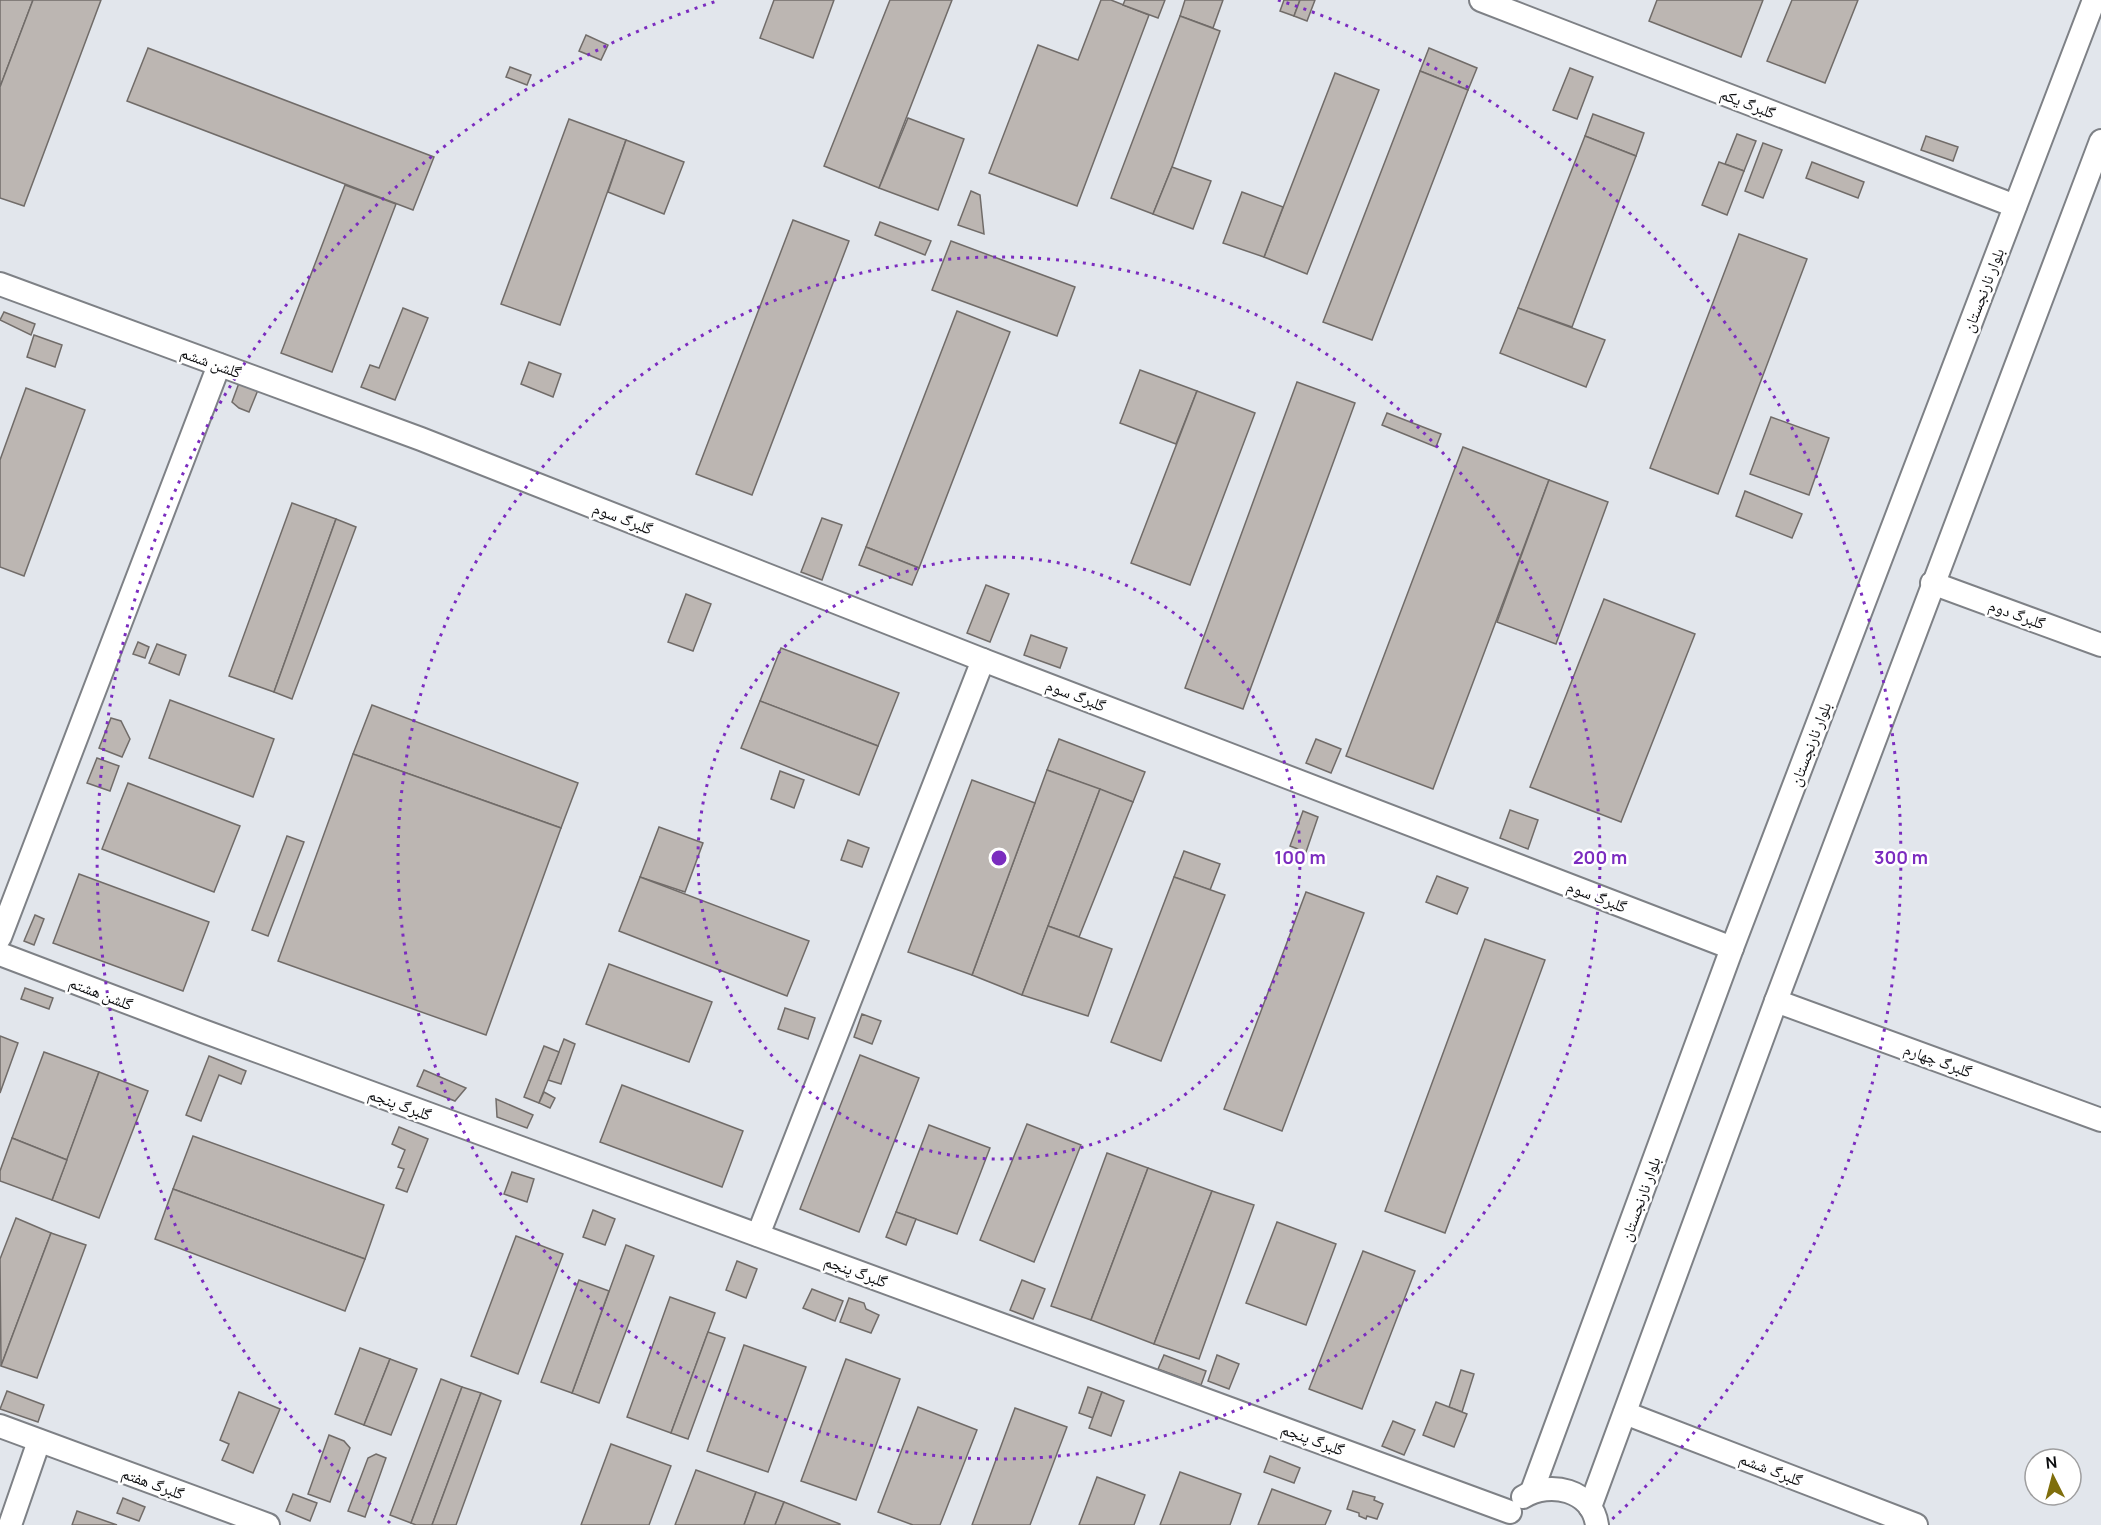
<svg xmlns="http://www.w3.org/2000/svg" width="2101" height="1525" font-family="Manrope,'Noto Naskh Arabic',sans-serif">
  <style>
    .building { fill: #bcb6b2; stroke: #716c69; stroke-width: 1.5 }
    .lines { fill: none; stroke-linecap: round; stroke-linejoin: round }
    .minor-casing { stroke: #7e8186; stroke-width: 26 }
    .minor { stroke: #fff; stroke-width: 22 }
    .ring { fill: none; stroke: #7b2cbf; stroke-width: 3; stroke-dasharray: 3 6 }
    .labels { text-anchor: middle; stroke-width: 5; stroke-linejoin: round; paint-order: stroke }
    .street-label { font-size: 16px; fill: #0c0d0f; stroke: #fff }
    .centre { fill: #7b2cbf; stroke: #fff; stroke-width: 3 }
    .ring-label { font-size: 18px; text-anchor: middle; font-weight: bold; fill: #7b2cbf; stroke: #fff; stroke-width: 5; stroke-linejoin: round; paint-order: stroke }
  </style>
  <rect width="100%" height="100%" fill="#e2e6ec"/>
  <g class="building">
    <polygon points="0,0 33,0 0,87"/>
    <polygon points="33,0 101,0 24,206 0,198 0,87"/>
    <polygon points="774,0 834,0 813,58 760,38"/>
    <polygon points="890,0 952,0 879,188 824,166"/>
    <polygon points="1101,0 1111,0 1149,15 1077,206 989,173 1038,45 1078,60"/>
    <polygon points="1125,0 1165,0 1158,18 1123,5"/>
    <polygon points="1185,0 1223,0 1213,28 1180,16"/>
    <polygon points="1284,0 1300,0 1294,16 1280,11"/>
    <polygon points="1300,0 1315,0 1307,21 1294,16"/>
    <polygon points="1657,0 1763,0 1741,57 1649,21"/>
    <polygon points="1792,0 1858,0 1825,83 1767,61"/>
    <polygon points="1180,16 1220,31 1172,167 1153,214 1111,198"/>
    <polygon points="586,35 608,45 601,60 579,51"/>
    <polygon points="148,48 434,157 413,210 127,101"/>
    <polygon points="1429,48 1477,68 1468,90 1420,71"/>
    <polygon points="510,67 531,75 527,85 506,77"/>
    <polygon points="1570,68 1593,77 1577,119 1553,110"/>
    <polygon points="1420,71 1468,90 1372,340 1323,322"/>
    <polygon points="1335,73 1379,90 1307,274 1264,257"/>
    <polygon points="1593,114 1644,133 1636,156 1585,136"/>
    <polygon points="908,118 964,139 938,210 879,188"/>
    <polygon points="569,119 626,140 560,325 501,304"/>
    <polygon points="1737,134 1756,141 1744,171 1725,164"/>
    <polygon points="1585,136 1636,156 1572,327 1518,308"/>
    <polygon points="1926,136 1958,147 1953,161 1921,150"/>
    <polygon points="626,140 684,162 664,214 608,192"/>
    <polygon points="1763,143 1782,150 1763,198 1745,191"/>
    <polygon points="1719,162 1744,171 1727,215 1702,205"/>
    <polygon points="1812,162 1864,182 1858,198 1806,178"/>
    <polygon points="1172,167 1211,181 1193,229 1153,214"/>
    <polygon points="345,185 396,204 332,372 281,353"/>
    <polygon points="971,191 980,195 984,234 958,225"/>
    <polygon points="1242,192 1283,207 1264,257 1223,243"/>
    <polygon points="793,220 849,241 752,495 696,474"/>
    <polygon points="880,222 931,241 925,255 875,235"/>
    <polygon points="1739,234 1807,259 1718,494 1650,468"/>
    <polygon points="951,241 1075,287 1057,336 932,290"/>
    <polygon points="403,308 428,318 395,400 361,387 370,365 379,368"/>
    <polygon points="1518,308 1605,340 1586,387 1500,353"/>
    <polygon points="957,311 1010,332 919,568 866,547"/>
    <polygon points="4,312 35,324 31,335 0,320"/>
    <polygon points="34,335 62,345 55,367 27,357"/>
    <polygon points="529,362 561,374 553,397 521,384"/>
    <polygon points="1140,370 1197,391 1176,444 1120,423"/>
    <polygon points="1297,382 1355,403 1243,709 1185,688"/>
    <polygon points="239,383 258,390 249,412 239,408 232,402"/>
    <polygon points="26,388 85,410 24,576 0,567 0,460"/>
    <polygon points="1197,391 1255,413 1190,585 1131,563"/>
    <polygon points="1387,413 1441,434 1436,447 1382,425"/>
    <polygon points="1771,417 1829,438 1809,495 1750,474"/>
    <polygon points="1463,447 1549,480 1433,789 1346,756"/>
    <polygon points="1549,480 1608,502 1556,644 1497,622"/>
    <polygon points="1745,491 1802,514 1792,538 1736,516"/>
    <polygon points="292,503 336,519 274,692 229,676"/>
    <polygon points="822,518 842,525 822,580 801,572"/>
    <polygon points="336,519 356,527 292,699 274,692"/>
    <polygon points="866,547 919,568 912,585 859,565"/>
    <polygon points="986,585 1009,594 990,642 967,633"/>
    <polygon points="686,594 711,604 693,651 668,642"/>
    <polygon points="1604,599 1695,634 1621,822 1530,787"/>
    <polygon points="1031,635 1067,648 1060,668 1024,655"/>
    <polygon points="138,642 149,647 145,658 133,654"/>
    <polygon points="157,644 186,655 179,675 149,663"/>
    <polygon points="781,648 899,693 878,746 760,701"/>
    <polygon points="170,700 274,739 253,797 149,758"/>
    <polygon points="760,701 878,746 859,795 741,748"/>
    <polygon points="372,705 578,783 561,828 353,754"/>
    <polygon points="111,718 121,721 130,739 122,757 99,748"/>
    <polygon points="1059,739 1145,772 1133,802 1047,770"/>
    <polygon points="1316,739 1341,749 1331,773 1306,763"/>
    <polygon points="353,754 561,828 486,1035 278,961"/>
    <polygon points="97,758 119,766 110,791 87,783"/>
    <polygon points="1047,770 1100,789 1022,995 972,975"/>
    <polygon points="780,771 804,780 794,808 771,799"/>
    <polygon points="972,780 1035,803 972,975 908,952"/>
    <polygon points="128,783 240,826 214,892 102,849"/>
    <polygon points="1100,789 1133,802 1079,937 1048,926"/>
    <polygon points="1510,810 1538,820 1528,849 1500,838"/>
    <polygon points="1303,811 1318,817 1306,852 1290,846"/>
    <polygon points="659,827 703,843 685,892 640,877"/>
    <polygon points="287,836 304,842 268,936 252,930"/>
    <polygon points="848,840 869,848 862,867 841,860"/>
    <polygon points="1184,851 1220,864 1210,890 1174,877"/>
    <polygon points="79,874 209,922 183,991 53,943"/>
    <polygon points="1437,876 1468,888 1457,914 1426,902"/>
    <polygon points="640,877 809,941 787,996 619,931"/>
    <polygon points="1174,877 1225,895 1161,1061 1111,1042"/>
    <polygon points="1306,892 1364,913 1282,1131 1224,1109"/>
    <polygon points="35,915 44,919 34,945 24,941"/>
    <polygon points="1048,926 1112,949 1088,1016 1022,995"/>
    <polygon points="1485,939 1545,960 1445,1233 1385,1211"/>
    <polygon points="609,964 712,1002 689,1062 586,1024"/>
    <polygon points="25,988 53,998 49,1009 21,999"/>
    <polygon points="785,1008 815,1018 808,1039 778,1029"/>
    <polygon points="862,1014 881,1021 872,1044 854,1037"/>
    <polygon points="0,1036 18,1043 0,1093"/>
    <polygon points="564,1039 575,1044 561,1084 548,1080"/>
    <polygon points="544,1046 559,1052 539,1103 524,1097"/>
    <polygon points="44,1052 99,1072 67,1160 12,1138"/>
    <polygon points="860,1055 919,1078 859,1232 800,1209"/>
    <polygon points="209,1056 246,1071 241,1084 219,1075 201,1121 186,1115"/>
    <polygon points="424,1070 466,1088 455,1101 417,1086"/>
    <polygon points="99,1072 148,1091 99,1218 52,1200"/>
    <polygon points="622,1085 743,1131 722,1187 600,1142"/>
    <polygon points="544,1092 555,1098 550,1108 539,1103"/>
    <polygon points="496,1099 533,1115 527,1128 497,1117"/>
    <polygon points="1027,1124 1081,1145 1034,1262 980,1240"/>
    <polygon points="929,1125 990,1148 957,1234 896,1212"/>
    <polygon points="399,1127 428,1139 407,1192 396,1188 404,1169 398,1167 405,1150 392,1144"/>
    <polygon points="193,1136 384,1205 365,1259 173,1189"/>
    <polygon points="12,1138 67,1160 52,1200 0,1181 0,1171"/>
    <polygon points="1107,1153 1148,1168 1091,1320 1051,1306"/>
    <polygon points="1148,1168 1212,1191 1154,1344 1091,1320"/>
    <polygon points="512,1172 534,1179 527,1202 504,1194"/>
    <polygon points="173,1189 365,1259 345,1311 155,1239"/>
    <polygon points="1212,1191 1254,1205 1199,1359 1154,1344"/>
    <polygon points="593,1210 615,1219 605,1245 583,1237"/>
    <polygon points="896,1212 916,1219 906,1245 886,1237"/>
    <polygon points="16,1218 51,1233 1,1366 0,1259"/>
    <polygon points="1277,1222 1336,1244 1306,1325 1246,1303"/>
    <polygon points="51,1233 86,1245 37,1378 1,1366"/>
    <polygon points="516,1236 563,1254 518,1374 471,1356"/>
    <polygon points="626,1245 654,1256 599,1403 572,1393"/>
    <polygon points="1363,1251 1415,1271 1362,1409 1309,1389"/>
    <polygon points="737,1261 757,1269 746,1298 726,1290"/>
    <polygon points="579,1280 609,1291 572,1393 541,1382"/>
    <polygon points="1022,1280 1045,1289 1033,1319 1010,1310"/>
    <polygon points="812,1289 843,1301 835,1321 803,1308"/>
    <polygon points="670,1297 715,1313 671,1433 627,1417"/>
    <polygon points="849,1298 864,1303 866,1309 879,1315 871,1333 840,1322"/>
    <polygon points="708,1332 725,1338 688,1439 671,1433"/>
    <polygon points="744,1345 806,1367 768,1472 707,1451"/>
    <polygon points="360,1348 390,1359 364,1425 335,1414"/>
    <polygon points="1164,1355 1206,1371 1201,1385 1158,1369"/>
    <polygon points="1217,1355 1239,1364 1229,1389 1208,1381"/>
    <polygon points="390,1359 417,1369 391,1435 364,1425"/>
    <polygon points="846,1359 900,1379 856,1500 801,1481"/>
    <polygon points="1461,1370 1474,1374 1462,1412 1449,1407"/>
    <polygon points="441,1379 462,1387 411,1523 390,1515"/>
    <polygon points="462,1387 481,1393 432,1525 416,1525 411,1523"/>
    <polygon points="1088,1387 1102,1392 1093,1418 1079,1413"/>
    <polygon points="7,1391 44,1405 38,1422 0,1409"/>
    <polygon points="239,1392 280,1409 253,1473 222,1460 229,1444 220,1440"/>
    <polygon points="1102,1392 1124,1401 1111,1436 1089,1428"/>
    <polygon points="481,1393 501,1401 456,1525 432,1525"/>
    <polygon points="1436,1402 1467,1414 1454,1447 1423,1435"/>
    <polygon points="918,1407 977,1430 940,1525 913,1525 878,1512"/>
    <polygon points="1015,1408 1067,1427 1030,1525 972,1525"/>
    <polygon points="1393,1421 1415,1430 1404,1455 1382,1446"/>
    <polygon points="329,1435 344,1441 350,1448 330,1502 308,1494"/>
    <polygon points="611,1444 671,1466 649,1525 581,1525"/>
    <polygon points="376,1454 386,1458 365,1517 348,1511 368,1458"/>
    <polygon points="1270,1456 1300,1468 1294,1483 1264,1472"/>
    <polygon points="696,1470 756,1492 744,1525 675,1525"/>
    <polygon points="1180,1472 1241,1494 1230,1525 1160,1525"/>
    <polygon points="1097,1477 1145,1495 1134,1525 1079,1525"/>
    <polygon points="1272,1489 1331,1511 1325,1525 1258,1525"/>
    <polygon points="1353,1491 1375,1497 1374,1500 1383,1504 1377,1519 1367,1516 1366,1519 1359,1516 1359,1513 1347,1509"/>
    <polygon points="756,1492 784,1502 775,1525 744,1525"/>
    <polygon points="293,1494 317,1503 310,1521 286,1511"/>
    <polygon points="123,1498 145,1507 139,1521 117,1513"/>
    <polygon points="784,1502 840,1524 840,1525 775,1525"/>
    <polygon points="77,1511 117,1525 72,1525"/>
  </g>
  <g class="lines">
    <defs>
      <g id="minor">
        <polyline points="1481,0 2015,206"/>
        <polyline points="0,284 421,439 983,660 1732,948"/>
        <polyline points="1932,583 2101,645"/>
        <polyline points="0,937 219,365"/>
        <polyline points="0,954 203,1031 1510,1512"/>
        <polyline points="1776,1001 2101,1120"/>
        <polyline points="758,1235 983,660"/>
        <polyline points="1625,1413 1916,1525"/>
        <polyline points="0,1426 268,1525"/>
        <polyline points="1532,1491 1732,948 2094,0"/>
        <path d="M1523,1497c27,-17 69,-7 74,28"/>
        <polyline points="1590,1507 1776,1001 2101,141"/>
        <polyline points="10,1525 39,1441"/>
      </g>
    </defs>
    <use href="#minor" class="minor-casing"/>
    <use href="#minor" class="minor"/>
  </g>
  <g class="ring">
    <circle cx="999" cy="858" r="301"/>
    <circle cx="999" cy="858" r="601"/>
    <path d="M390 1523A902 902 0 0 1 720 0M1278 0A902 902 0 0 1 1608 1523"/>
  </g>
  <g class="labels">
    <g class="street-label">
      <text transform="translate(1748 103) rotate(21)" y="6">گلبرگ یکم</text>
      <text transform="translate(1983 290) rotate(-69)" y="6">بلوار نارنجستان</text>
      <text transform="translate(211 362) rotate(20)" y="6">گلشن ششم</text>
      <text transform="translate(623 518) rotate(21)" y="6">گلبرگ سوم</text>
      <text transform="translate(2017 614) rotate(20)" y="6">گلبرگ دوم</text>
      <text transform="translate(1076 695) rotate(21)" y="6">گلبرگ سوم</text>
      <text transform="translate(1810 744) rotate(-69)" y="6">بلوار نارنجستان</text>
      <text transform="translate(1597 896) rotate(21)" y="6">گلبرگ سوم</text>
      <text transform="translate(101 993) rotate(21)" y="6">گلشن هشتم</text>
      <text transform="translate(1938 1060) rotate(20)" y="6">گلبرگ چهارم</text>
      <text transform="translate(400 1104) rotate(20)" y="6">گلبرگ پنجم</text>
      <text transform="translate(1640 1199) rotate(-70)" y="6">بلوار نارنجستان</text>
      <text transform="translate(856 1271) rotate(20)" y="6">گلبرگ پنجم</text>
      <text transform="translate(1313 1439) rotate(20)" y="6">گلبرگ پنجم</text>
      <text transform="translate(1771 1469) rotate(21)" y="6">گلبرگ ششم</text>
      <text transform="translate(153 1483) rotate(20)" y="6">گلبرگ هفتم</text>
    </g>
  </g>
  <circle cx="999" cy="858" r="9" class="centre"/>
  <g class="ring-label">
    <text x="1300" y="864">100 m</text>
    <text x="1600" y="864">200 m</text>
    <text x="1901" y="864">300 m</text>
  </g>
  <g transform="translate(2053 1477) rotate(354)"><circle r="28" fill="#ffffff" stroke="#9e9e9f" stroke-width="1.5"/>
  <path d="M0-4.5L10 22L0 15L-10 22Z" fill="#7f6e0c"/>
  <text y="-9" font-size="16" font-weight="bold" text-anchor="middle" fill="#0c0d0f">N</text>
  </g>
</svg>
